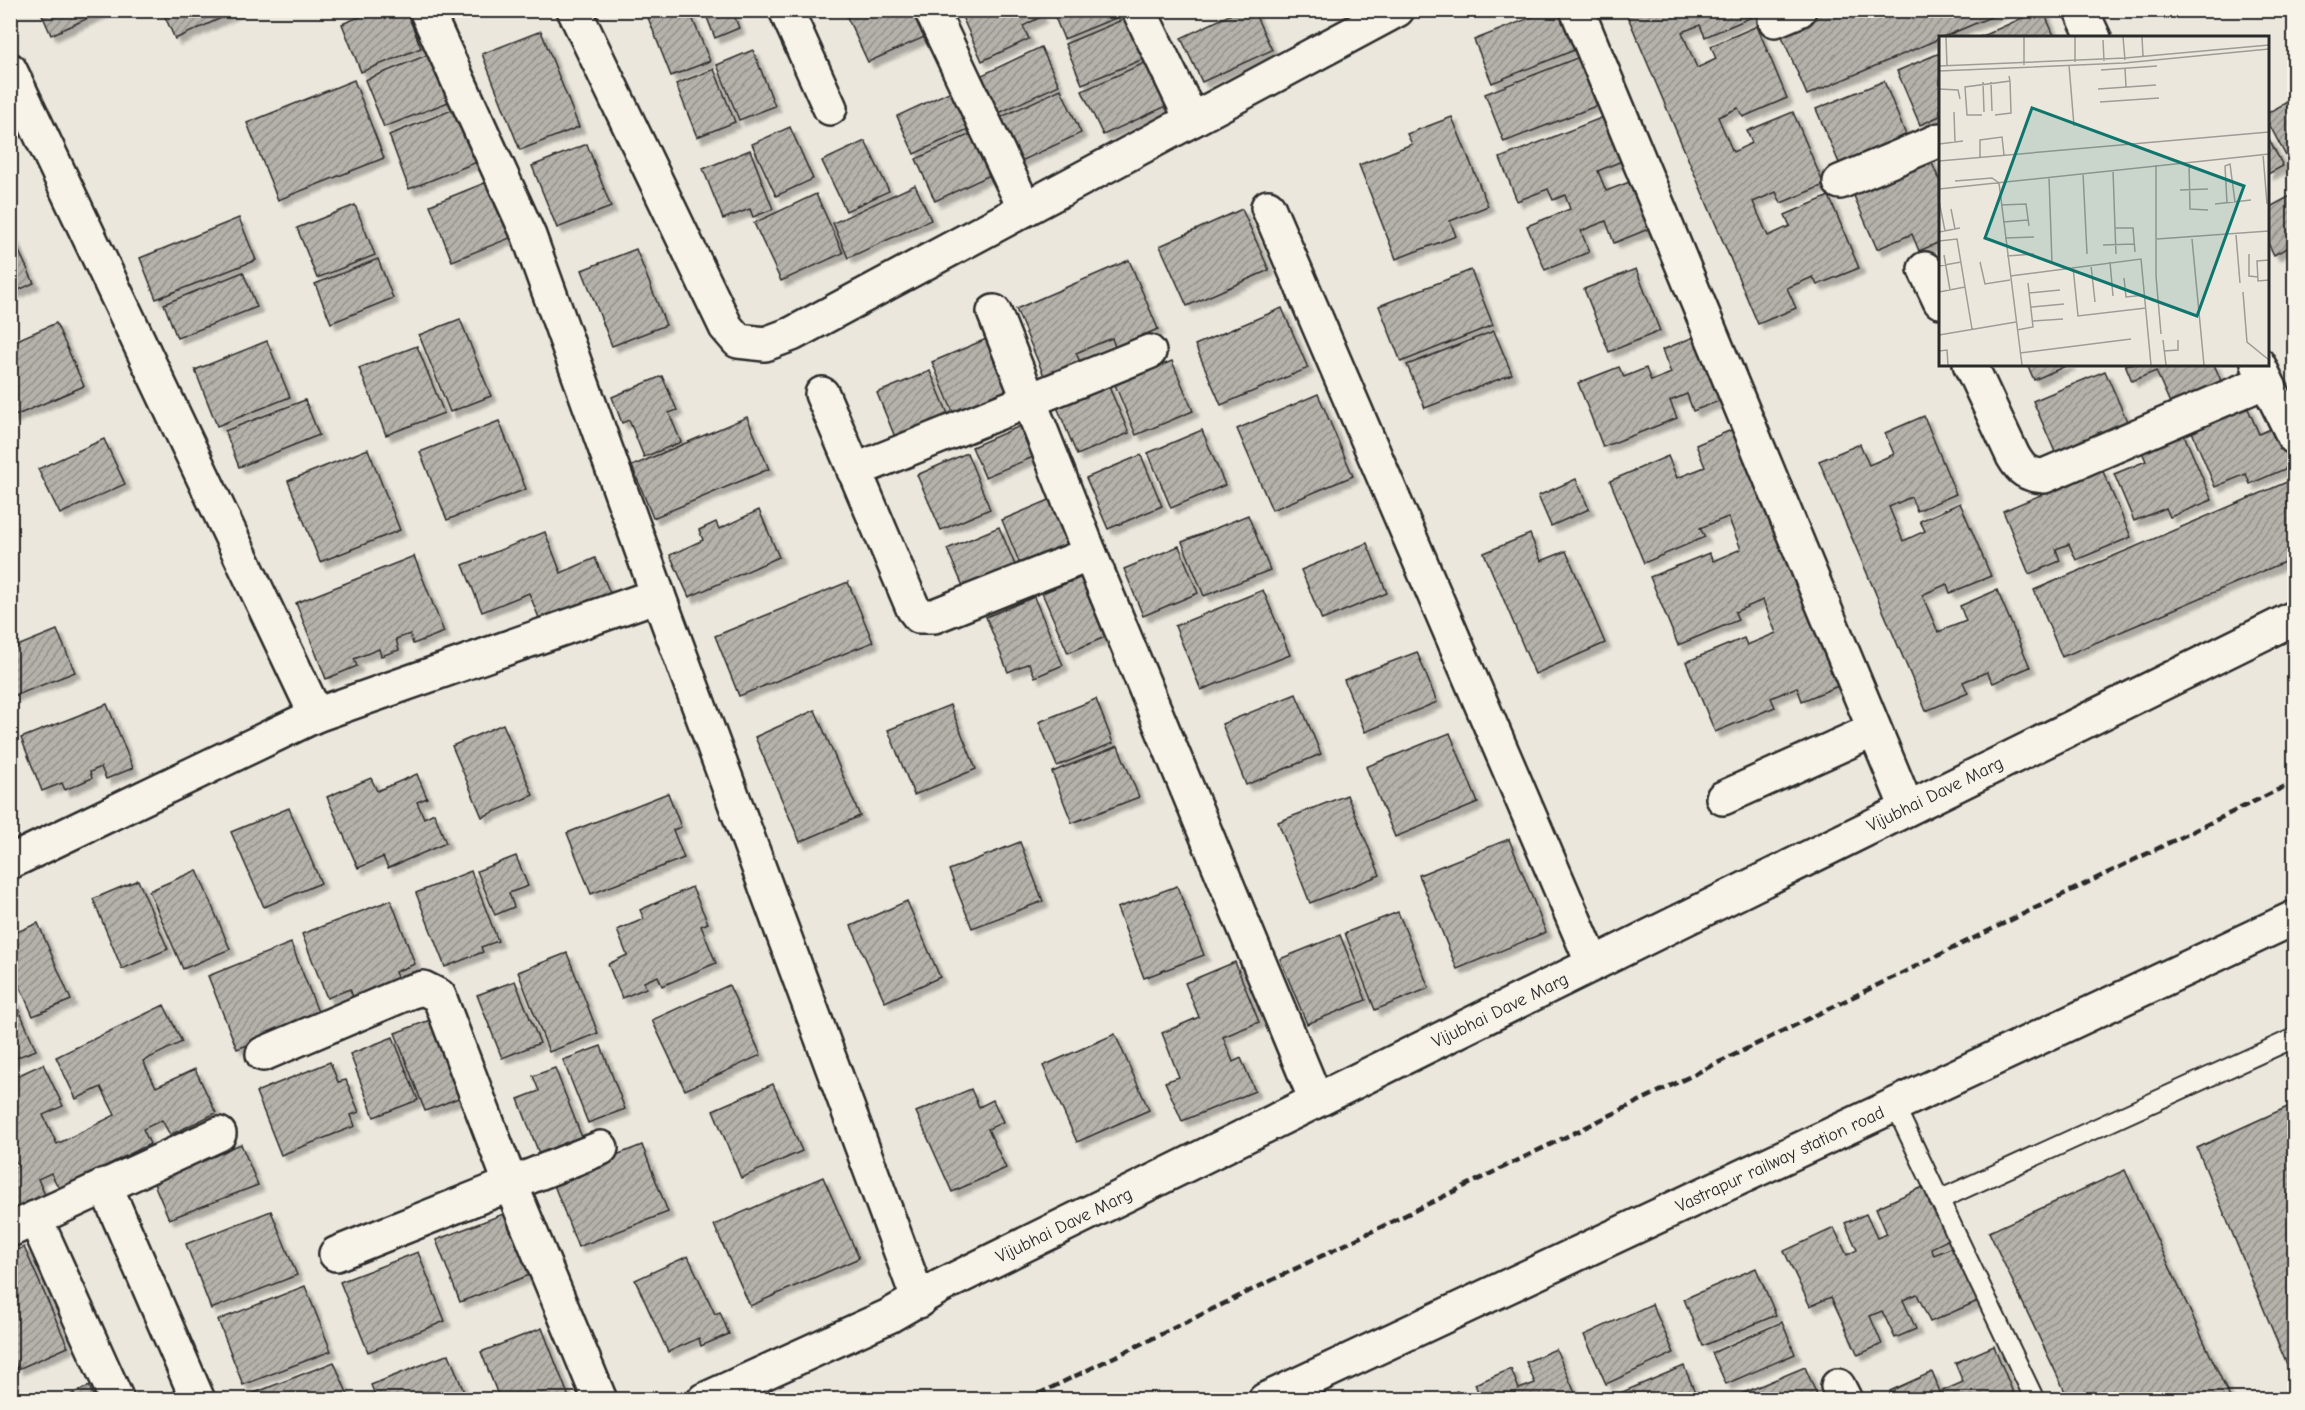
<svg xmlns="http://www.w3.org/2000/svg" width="2305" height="1410" font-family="'Comic Neue',sans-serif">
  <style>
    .building { fill: url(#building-hatch); stroke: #2b2b2b; stroke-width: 1.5; filter: url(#shadow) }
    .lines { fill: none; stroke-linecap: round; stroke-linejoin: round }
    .service-casing { stroke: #2b2b2b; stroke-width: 22 }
    .minor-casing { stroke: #2b2b2b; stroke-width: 38 }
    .tertiary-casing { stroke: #2b2b2b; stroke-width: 38 }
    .service { stroke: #f7f3e8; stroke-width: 18 }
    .minor { stroke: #f7f3e8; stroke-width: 33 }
    .tertiary { stroke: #f7f3e8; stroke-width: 33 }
    .rail { stroke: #2b2b2b; stroke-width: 4.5; stroke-dasharray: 9 4.5; stroke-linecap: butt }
    .labels { text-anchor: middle; stroke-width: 4.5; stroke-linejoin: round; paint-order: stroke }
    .street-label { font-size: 18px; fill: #2b2b2b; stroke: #f7f3e8 }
    .inset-road { fill: none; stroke: #9e9c96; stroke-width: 1.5 }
    .view { fill: #0f766e; fill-opacity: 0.15; stroke: #0f766e; stroke-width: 3 }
    .inset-edge { fill: none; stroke: #2b2b2b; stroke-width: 3 }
  </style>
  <defs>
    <pattern id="building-hatch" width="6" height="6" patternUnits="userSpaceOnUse" patternTransform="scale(1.5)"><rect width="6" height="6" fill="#b5b2ab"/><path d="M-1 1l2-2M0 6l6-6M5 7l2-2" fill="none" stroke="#93918b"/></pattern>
    <filter id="shadow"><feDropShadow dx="5.5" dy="5.5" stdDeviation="1.5" flood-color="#0004"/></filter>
  </defs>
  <rect width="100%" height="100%" fill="#ebe7dd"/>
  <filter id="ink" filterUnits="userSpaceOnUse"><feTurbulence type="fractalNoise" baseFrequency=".0167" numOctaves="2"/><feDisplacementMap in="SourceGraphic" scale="12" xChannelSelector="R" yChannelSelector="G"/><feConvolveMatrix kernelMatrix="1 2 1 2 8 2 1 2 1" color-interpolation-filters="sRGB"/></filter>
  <g filter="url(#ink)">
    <g class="building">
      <polygon points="40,10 106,10 51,35"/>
      <polygon points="162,10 239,10 175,39"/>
      <polygon points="376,10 406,10 421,48 361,72 342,24"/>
      <polygon points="645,10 689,10 710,61 671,76"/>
      <polygon points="704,10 732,10 739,28 715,38"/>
      <polygon points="861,10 928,10 938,31 868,62 847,17"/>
      <polygon points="959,10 1038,10 1041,17 1023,26 1029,39 982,61"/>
      <polygon points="1052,10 1129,10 1130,12 1064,39"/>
      <polygon points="1240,10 1253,10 1272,50 1202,82 1181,38"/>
      <polygon points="1550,10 1562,10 1577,49 1492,83 1474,40"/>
      <polygon points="1625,10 1750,10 1752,17 1705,37 1700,25 1682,32 1697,68 1716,59 1711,46 1757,26 1787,98 1743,117 1738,108 1718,117 1733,152 1752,143 1747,131 1793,112 1824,185 1781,203 1776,192 1753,202 1768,236 1790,226 1785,215 1829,196 1859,268 1817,285 1813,277 1787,288 1796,308 1758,324"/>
      <polygon points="1818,10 2007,10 1807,95 1778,27"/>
      <polygon points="2040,10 2043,10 2055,38 1978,38"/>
      <polygon points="1134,15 1151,56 1082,84 1065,44"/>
      <polygon points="541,31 579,127 520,150 482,54"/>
      <polygon points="1041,47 1059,85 997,114 980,76"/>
      <polygon points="753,50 775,106 739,120 717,65"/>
      <polygon points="432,53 451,101 384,127 365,80"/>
      <polygon points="1940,53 1940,116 1920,125 1897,71"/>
      <polygon points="1582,56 1601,104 1504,142 1485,94"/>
      <polygon points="1151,60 1171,104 1103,135 1082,91"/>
      <polygon points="714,69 735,122 697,137 676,84"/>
      <polygon points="354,80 384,158 278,200 247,123"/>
      <polygon points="1884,81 1906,135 1839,163 1816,109"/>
      <polygon points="962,86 979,124 914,154 897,116"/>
      <polygon points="1061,89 1081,133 1019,162 999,118"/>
      <polygon points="2294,98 2294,154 2287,158 2268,122 2268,113"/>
      <polygon points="457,108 477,162 409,189 389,135"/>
      <polygon points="1606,116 1624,160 1598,171 1606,191 1632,181 1651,228 1614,243 1606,221 1581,231 1589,252 1545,270 1527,226 1570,209 1565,195 1553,200 1548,189 1517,201 1500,158"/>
      <polygon points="1452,117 1488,206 1450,221 1456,236 1396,259 1359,165 1412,144 1407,134"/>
      <polygon points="790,127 813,179 776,196 752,144"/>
      <polygon points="982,129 1001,170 935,201 916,159"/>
      <polygon points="2268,137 2283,166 2268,174"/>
      <polygon points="865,141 889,191 846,211 822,161"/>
      <polygon points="587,144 611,207 557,228 532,166"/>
      <polygon points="750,150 773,209 753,217 750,209 723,219 703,169"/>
      <polygon points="1929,156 1940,182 1940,242 1919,251 1912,234 1877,249 1851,189"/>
      <polygon points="497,178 520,234 452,261 430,205"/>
      <polygon points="915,185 931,220 848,258 833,223"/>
      <polygon points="816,194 843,253 781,281 754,223"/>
      <polygon points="2294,194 2294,244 2274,255 2268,243 2268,208"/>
      <polygon points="355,205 375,255 317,278 297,228"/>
      <polygon points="1242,209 1269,270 1187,306 1160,246"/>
      <polygon points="239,218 256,260 156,299 140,258"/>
      <polygon points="10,232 34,283 10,294"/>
      <polygon points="636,249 666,325 612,346 582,270"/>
      <polygon points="378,259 393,298 331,323 315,284"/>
      <polygon points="1129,260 1158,329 1115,347 1112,338 1076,353 1080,362 1045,378 1016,309"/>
      <polygon points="1636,269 1660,331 1609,352 1584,289"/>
      <polygon points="1471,270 1493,325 1401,362 1379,306"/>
      <polygon points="243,272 257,307 177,338 164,304"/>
      <polygon points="1282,308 1308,368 1221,405 1195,345"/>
      <polygon points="460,319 491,396 450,412 419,335"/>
      <polygon points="56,323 84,386 10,418 10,343"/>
      <polygon points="1494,331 1512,374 1425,408 1407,365"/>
      <polygon points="1706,332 1732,396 1693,411 1687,394 1670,401 1677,418 1603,447 1578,383 1619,367 1624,377 1646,368 1651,381 1671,373 1662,350"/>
      <polygon points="991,337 1016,397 957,422 932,362"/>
      <polygon points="267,341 290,397 217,426 195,370"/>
      <polygon points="417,346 444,413 386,435 359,368"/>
      <polygon points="1172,361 1193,411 1136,435 1115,385"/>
      <polygon points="2027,364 2070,364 2034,380"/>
      <polygon points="2125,364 2214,364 2221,381 2170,403 2156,371 2132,381"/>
      <polygon points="930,371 951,421 933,429 930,422 895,437 877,393"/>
      <polygon points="2105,371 2127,421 2055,452 2033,401"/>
      <polygon points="662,376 677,410 669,413 681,442 644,457 629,420 622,423 612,397"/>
      <polygon points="1106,380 1129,433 1077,455 1055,402"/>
      <polygon points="1318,394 1353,476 1272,510 1237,429"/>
      <polygon points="305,400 319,435 239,467 225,431"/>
      <polygon points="2246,404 2259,434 2282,424 2294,454 2294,465 2250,484 2246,474 2215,487 2190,427"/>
      <polygon points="1924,416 1956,494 1917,511 1911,497 1889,507 1903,541 1925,531 1920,521 1960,503 1991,576 1950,593 1947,584 1922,595 1938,632 1966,621 1960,606 1997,590 2030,667 1993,683 1987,672 1963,682 1968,693 1926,711 1819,461 1860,444 1869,465 1894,454 1885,433"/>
      <polygon points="747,417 769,469 653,518 632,466"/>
      <polygon points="499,421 526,489 447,520 420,452"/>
      <polygon points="1025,424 1038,455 985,477 972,447"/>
      <polygon points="1736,428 1843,684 1802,701 1797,687 1771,698 1775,707 1715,732 1686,662 1744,638 1747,645 1776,633 1763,600 1735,612 1738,620 1678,645 1650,577 1709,553 1713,561 1741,549 1728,517 1700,528 1705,537 1644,563 1610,481 1668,456 1677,478 1705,467 1696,445"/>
      <polygon points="1202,430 1225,485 1171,508 1148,453"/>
      <polygon points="2182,430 2212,500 2170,517 2166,508 2134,521 2114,474 2146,461 2140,448"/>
      <polygon points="104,439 125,484 60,514 38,469"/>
      <polygon points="368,449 400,530 320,562 288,481"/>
      <polygon points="967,453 990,509 941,530 917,475"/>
      <polygon points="1141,455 1162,506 1108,529 1086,478"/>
      <polygon points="2102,469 2131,537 2076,560 2069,544 2056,549 2060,561 2029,574 2003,511"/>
      <polygon points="1576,479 1589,509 1551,526 1538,496"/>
      <polygon points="2294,479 2294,558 2062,657 2034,590"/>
      <polygon points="1054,498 1076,552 1024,574 1002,520"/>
      <polygon points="759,510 779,557 689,597 670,555 703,540 699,530 716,522 719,529"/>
      <polygon points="1248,515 1270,570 1204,596 1182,542"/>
      <polygon points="999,527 1018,572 966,593 947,549"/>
      <polygon points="545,532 561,573 595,558 610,593 541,623 529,593 482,612 463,565"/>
      <polygon points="1530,534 1541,561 1566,551 1605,643 1535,674 1484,553"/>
      <polygon points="1367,543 1387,593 1322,620 1301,570"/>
      <polygon points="1179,546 1198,593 1143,616 1124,569"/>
      <polygon points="414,556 444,632 413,644 410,634 396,639 399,650 381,656 379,649 354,659 357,666 326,679 296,603"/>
      <polygon points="1090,574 1106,614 1097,617 1105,637 1068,653 1042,593"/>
      <polygon points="848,582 873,642 739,696 715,636"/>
      <polygon points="1263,590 1290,655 1201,690 1175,626"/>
      <polygon points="1034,597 1063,665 1035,677 1029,663 1008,672 986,617"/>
      <polygon points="57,630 75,672 14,696 10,686 10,649"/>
      <polygon points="1417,652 1437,702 1365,732 1344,680"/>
      <polygon points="1296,694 1321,754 1246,785 1222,724"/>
      <polygon points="1096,699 1113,743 1057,766 1039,722"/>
      <polygon points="107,704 133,768 106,779 101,767 90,772 92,778 65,790 62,783 42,791 21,738"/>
      <polygon points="950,705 976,769 914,795 888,730"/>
      <polygon points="815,710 860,816 800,842 755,737"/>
      <polygon points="503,724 533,795 482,817 452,746"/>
      <polygon points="1450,733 1478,803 1395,837 1366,767"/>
      <polygon points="1118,746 1139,797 1072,823 1052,772"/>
      <polygon points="417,774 427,798 417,802 424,818 434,813 446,843 388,868 383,857 358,868 327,797 371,778 377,791"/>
      <polygon points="668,793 681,827 673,830 684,858 591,894 567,833"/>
      <polygon points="1347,795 1380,875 1310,903 1278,822"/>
      <polygon points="289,808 321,883 264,907 231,832"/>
      <polygon points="1509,839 1546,932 1457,969 1419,875"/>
      <polygon points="1020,842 1043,901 972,928 949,870"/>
      <polygon points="516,856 528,886 509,893 514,907 495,915 477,871"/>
      <polygon points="197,870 230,949 183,969 149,891"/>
      <polygon points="471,871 498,941 481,947 483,952 445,967 416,893"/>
      <polygon points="138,880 168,949 122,969 93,899"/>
      <polygon points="1177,886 1204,955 1144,978 1117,908"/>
      <polygon points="692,887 708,923 701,926 716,963 662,986 658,976 644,982 646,988 622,998 608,964 627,955 617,930 644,919 640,910"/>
      <polygon points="391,900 415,964 395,972 399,982 354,1000 350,989 327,998 302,934"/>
      <polygon points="907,901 940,977 885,1002 851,926"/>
      <polygon points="1398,912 1429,988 1375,1010 1345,933"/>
      <polygon points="38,923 71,1000 33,1016 10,964 10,935"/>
      <polygon points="1340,935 1366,1000 1307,1024 1280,959"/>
      <polygon points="291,943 320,1017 237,1049 208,976"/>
      <polygon points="567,953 598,1033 549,1052 518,972"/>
      <polygon points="1235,962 1259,1022 1223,1037 1233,1062 1241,1058 1255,1091 1182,1121 1165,1082 1179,1077 1162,1033 1199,1017 1185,983"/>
      <polygon points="515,981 540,1043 502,1058 477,995"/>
      <polygon points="729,985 761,1055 685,1090 652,1020"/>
      <polygon points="15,1000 36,1050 10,1060 10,1002"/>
      <polygon points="164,1005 182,1042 143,1061 156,1087 195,1069 216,1113 170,1135 162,1120 143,1129 150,1144 59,1189 51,1173 38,1179 45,1195 10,1212 10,1170 18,1166 10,1152 10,1079 43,1064 63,1106 43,1115 57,1144 115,1115 101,1087 76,1099 56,1057"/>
      <polygon points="438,1017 469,1094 425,1111 395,1033"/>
      <polygon points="1115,1034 1149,1110 1077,1142 1043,1066"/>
      <polygon points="393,1037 418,1100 374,1117 350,1054"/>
      <polygon points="601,1046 625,1109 588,1123 563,1060"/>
      <polygon points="330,1062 338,1082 346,1080 359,1112 351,1115 355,1126 281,1155 256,1092"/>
      <polygon points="555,1068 583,1140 540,1156 518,1099 539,1091 533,1076"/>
      <polygon points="773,1084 802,1151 741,1178 713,1110"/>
      <polygon points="971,1089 979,1107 993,1100 1003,1122 988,1129 1006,1168 952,1192 916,1112"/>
      <polygon points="2294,1104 2294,1382 2197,1148"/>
      <polygon points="241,1144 258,1185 169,1219 152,1179"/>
      <polygon points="642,1145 668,1212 578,1247 552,1180"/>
      <polygon points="2125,1170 2231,1400 2069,1400 1989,1232"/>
      <polygon points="823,1177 859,1258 750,1306 714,1225"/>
      <polygon points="1925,1186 1950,1239 1931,1248 1934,1255 1953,1247 1978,1301 1930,1322 1917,1294 1903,1300 1916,1329 1895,1338 1882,1311 1870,1316 1882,1344 1858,1355 1831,1297 1810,1306 1784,1251 1834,1228 1847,1255 1857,1250 1845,1223 1866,1214 1877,1238 1887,1234 1876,1208"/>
      <polygon points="271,1211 297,1275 211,1309 186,1244"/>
      <polygon points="511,1211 535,1273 460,1302 436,1240"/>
      <polygon points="24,1247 68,1347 18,1369 10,1351 10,1253"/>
      <polygon points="418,1252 445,1321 368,1352 340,1282"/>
      <polygon points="688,1256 715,1314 720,1312 729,1334 701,1346 699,1338 668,1352 635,1280"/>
      <polygon points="1756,1268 1776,1315 1703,1346 1684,1299"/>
      <polygon points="305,1286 331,1351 243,1385 218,1320"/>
      <polygon points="1652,1304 1674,1353 1606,1384 1584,1335"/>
      <polygon points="1782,1322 1795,1354 1726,1384 1712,1353"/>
      <polygon points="542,1328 570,1400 500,1400 481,1352"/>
      <polygon points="1994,1346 2016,1400 1894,1400 1890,1391 1932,1372 1940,1392 1963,1382 1955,1363"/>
      <polygon points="1556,1349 1578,1400 1481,1400 1475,1384 1511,1369 1519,1389 1535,1383 1526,1362"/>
      <polygon points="449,1354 467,1400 377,1400 371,1385"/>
      <polygon points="334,1362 350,1400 251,1400 249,1395"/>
      <polygon points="1684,1366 1697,1397 1614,1400 1613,1396"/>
      <polygon points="1805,1367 1819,1400 1735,1400 1734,1397"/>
      <polygon points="89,1386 95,1400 60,1400"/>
      <polygon points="1457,1391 1461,1400 1437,1400"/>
    </g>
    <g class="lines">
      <defs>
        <g id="service">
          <polyline points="1895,1106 2035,1400"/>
          <polyline points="1939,1200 2294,1038"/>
        </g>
        <g id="minor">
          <polyline points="426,10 529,236 658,595 919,1301"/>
          <polyline points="574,10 726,327 738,341 765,344 792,334 1397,10"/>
          <polyline points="786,10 830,108"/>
          <polyline points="931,10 1025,209"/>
          <polyline points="1139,10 1192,120"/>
          <polyline points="1577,10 1907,808"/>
          <polyline points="1775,20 1799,10"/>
          <polyline points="10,70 316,715"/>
          <polyline points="1840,182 1940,140"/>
          <polyline points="1268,207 1593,964"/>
          <polyline points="1925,269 1940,301"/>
          <polyline points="994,312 1090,554"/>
          <path d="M1970,364l43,92c8,14 14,19 31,20l222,-95"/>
          <polyline points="822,394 913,608 919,616 934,616 1090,554 1316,1100"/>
          <polyline points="854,471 1149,352"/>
          <polyline points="1723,798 1874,730"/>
          <polyline points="10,862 316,715 658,595"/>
          <polyline points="263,1054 409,992 423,988 439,996 511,1185 600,1400"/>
          <polyline points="105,1185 198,1400"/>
          <polyline points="35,1218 117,1400"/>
          <polyline points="10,1230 219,1134"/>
          <polyline points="336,1254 601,1148"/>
          <polyline points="1838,1386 1845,1400"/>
        </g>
        <g id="tertiary">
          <polyline points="2081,10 2094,38"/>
          <polyline points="2258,364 2294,437"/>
          <polyline points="704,1400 889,1316 941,1286 2294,618"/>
          <polyline points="1265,1400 2294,918"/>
        </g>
      </defs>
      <use href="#service" class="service-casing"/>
      <use href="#minor" class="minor-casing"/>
      <use href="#tertiary" class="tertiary-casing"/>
      <use href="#service" class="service"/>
      <use href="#minor" class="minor"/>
      <use href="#tertiary" class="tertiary"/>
      <polyline class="rail" points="1026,1400 2294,782"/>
    </g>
  </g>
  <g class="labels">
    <g class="street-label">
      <text transform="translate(1935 794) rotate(-26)" y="6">Vijubhai Dave Marg</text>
      <text transform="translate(1500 1010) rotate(-26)" y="6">Vijubhai Dave Marg</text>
      <text transform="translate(1780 1159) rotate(-25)" y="6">Vastrapur railway station road</text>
      <text transform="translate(1064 1225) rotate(-26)" y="6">Vijubhai Dave Marg</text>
    </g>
  </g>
  <g transform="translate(1939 36)">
    <rect width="330" height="330" fill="#ebe7dd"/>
    <path class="inset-road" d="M7,1l1,29M136,1v25M184,1l2,23M203,1l1,19M164,4l1,21M85,29v-28M130,29l5,61M0,30l186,-8 144,-13M186,32l1,19M162,34l56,-4M0,35l185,-8 145,-14M44,46l1,30M52,46l1,29M0,53l19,1 2,9M159,53l58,-4M161,66l59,-4M15,76l1,30M43,79h-15l-2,-28 45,-6 -1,-5M56,79l16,-2 -1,-32M0,108l24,-3M324,118l4,50M41,121v-17l22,-3 2,18M0,125l330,-29M250,126l1,47 18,1M217,129v111l5,58M174,134l2,58h18l2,24M144,137l4,81M110,141l3,86M16,145l37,-3 7,5 23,182M0,153l330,-35M241,154l28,-1M0,165l6,30M288,167l-2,-37 5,-2 5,38M276,168l36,-4M62,169l25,-1 3,22M12,173l4,20M64,186l25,-2M176,192l1,26M0,196l21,-4M297,199l4,48M66,202l29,-1M218,203l112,-8M253,203l12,126M0,205l18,-2 15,90M164,209l31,-1M310,218v22l9,1M5,219l6,35M68,220l27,-2M330,224l-12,1 1,20 11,-1M41,226l5,22 25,-4M171,226l3,34M152,229l4,37M0,230l22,-4M134,231l5,49 68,-8M71,240l131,-17 10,106M185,242l2,19 19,-2M0,256l26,-5M304,256l4,50 22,18M90,257l31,-3M92,271l33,-3M94,285l30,-2M78,294l16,-3 -5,-44M0,299l77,-13M224,304l3,25M0,315l8,-1 1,15M225,315l14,-1v-10M81,317l111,-14"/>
    <path class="view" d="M93,72l212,78 -47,130 -212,-78z"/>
    <rect width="330" height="330" class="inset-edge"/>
  </g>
  <rect width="2305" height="1410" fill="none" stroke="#f7f3e8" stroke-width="36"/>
  <rect x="18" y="18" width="2269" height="1374" fill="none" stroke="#2b2b2b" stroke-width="2" filter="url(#ink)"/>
</svg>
